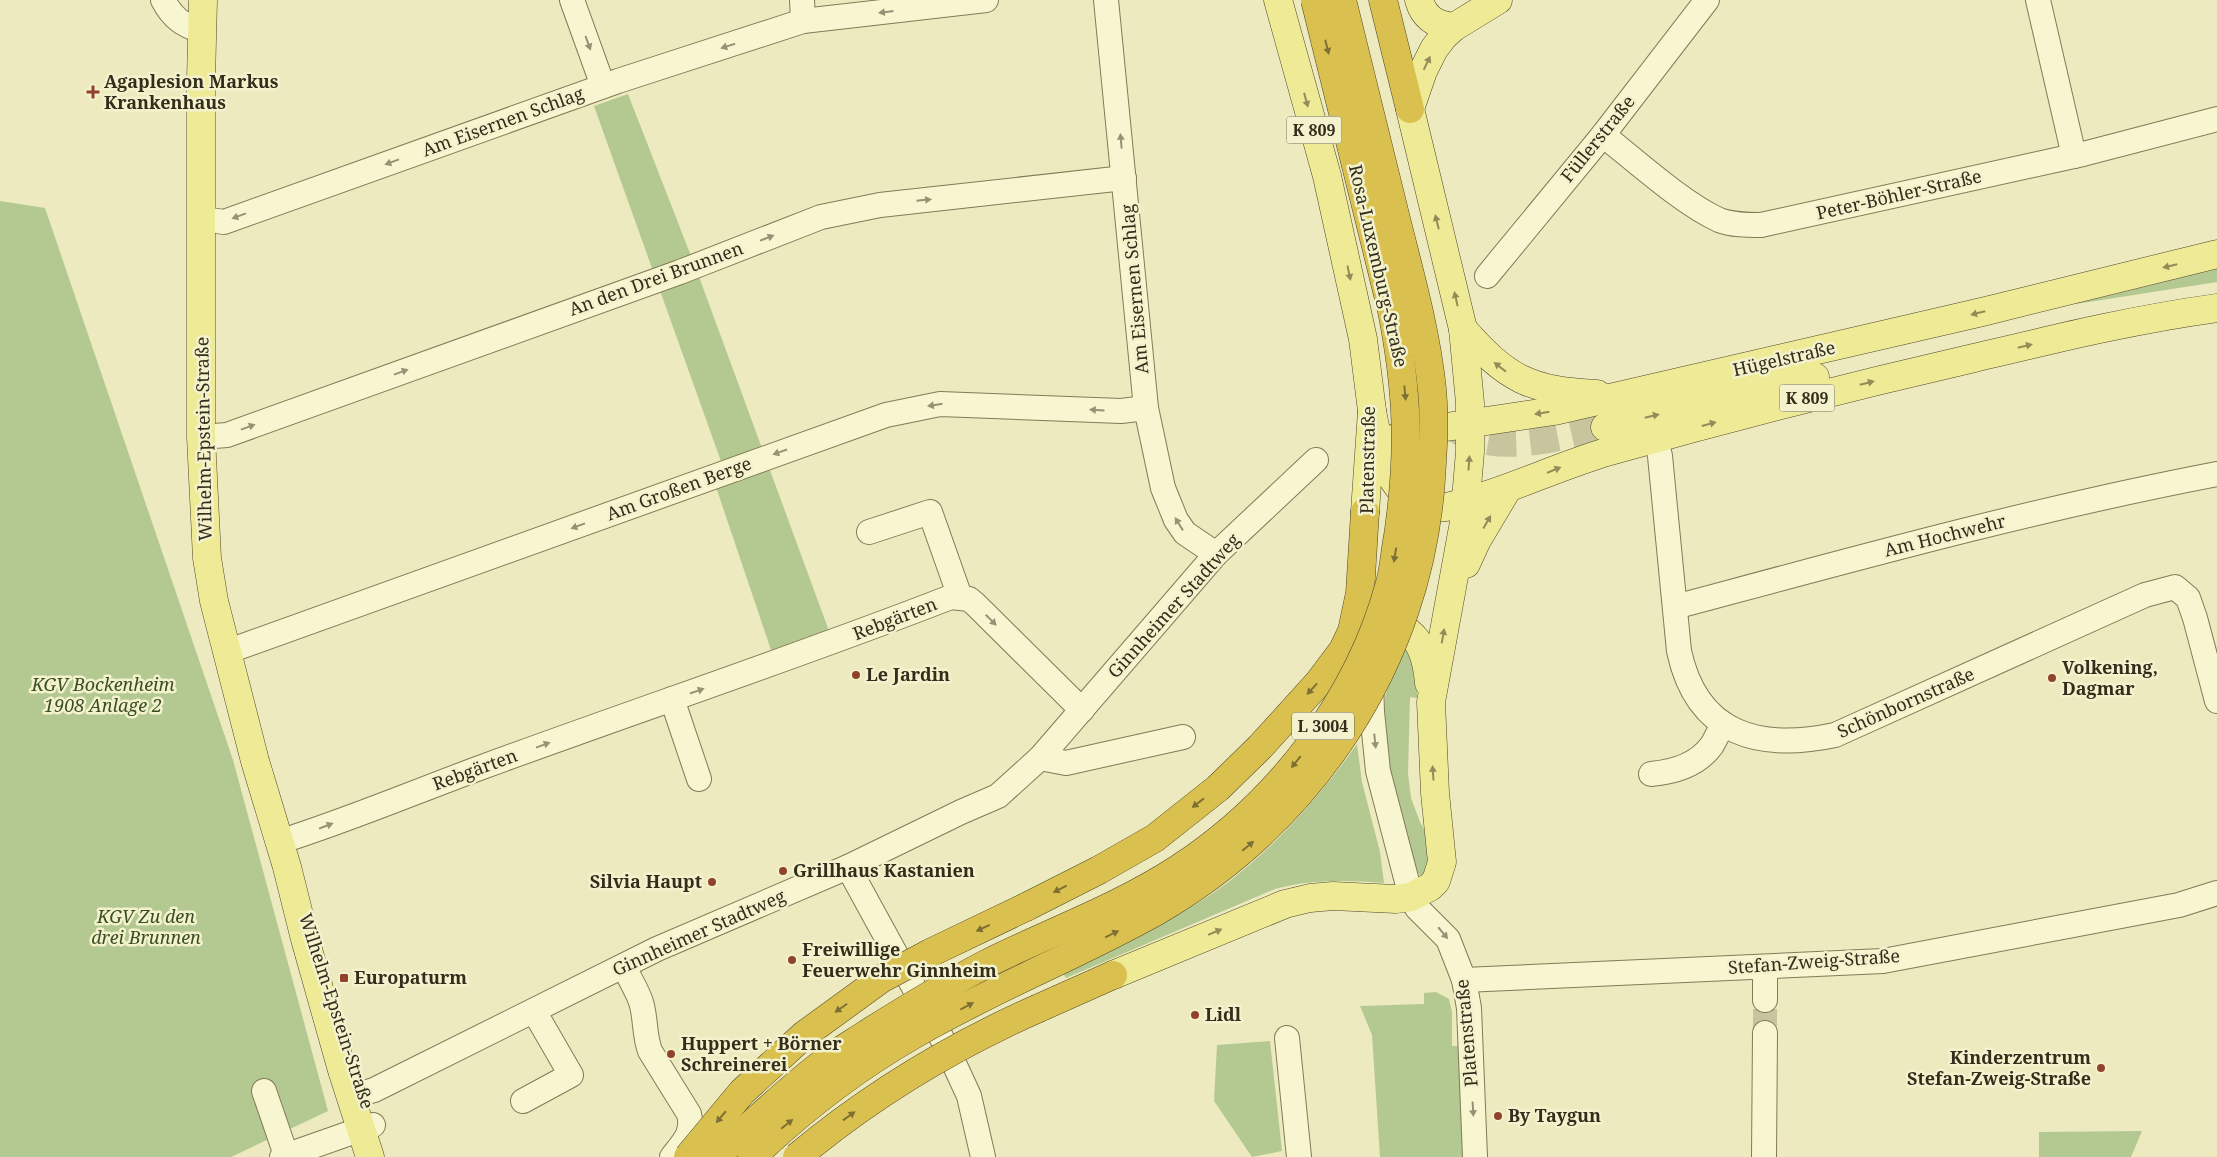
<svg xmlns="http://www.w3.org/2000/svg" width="2217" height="1157" font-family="'Noto Serif',serif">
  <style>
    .green { fill: #b4c992 }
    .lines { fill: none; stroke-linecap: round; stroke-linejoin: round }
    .minor-tunnel { stroke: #c7c49e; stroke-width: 24; stroke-dasharray: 24 12; stroke-linecap: butt }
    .major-tunnel { stroke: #c7c49e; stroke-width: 28; stroke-dasharray: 28 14; stroke-linecap: butt }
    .minor-casing { stroke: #837a57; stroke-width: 26 }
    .major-casing { stroke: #50462c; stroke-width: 29 }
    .highway-casing { stroke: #50462c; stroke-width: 29 }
    .minor { stroke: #f7f6d0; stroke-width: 24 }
    .major { stroke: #efea95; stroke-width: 28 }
    .highway { stroke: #dac14f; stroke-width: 28 }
    .highway-bridge-casing { stroke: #50462c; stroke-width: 29; stroke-linecap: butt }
    .highway-bridge { stroke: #dac14f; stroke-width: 28 }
    .oneway { fill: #959276 }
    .oneway2 { fill: #7e7033 }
    .oneway3 { fill: #918c58 }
    .poi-dot { fill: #90432a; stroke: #f3f2cd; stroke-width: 2 }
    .labels { text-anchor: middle; stroke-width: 5; stroke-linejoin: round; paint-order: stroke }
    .shield { fill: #f3f2cd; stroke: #6d6851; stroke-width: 1 }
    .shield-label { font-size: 16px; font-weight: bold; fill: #332d1c }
    .poi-label { font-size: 18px; font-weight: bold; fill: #332d1c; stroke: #f3f2cd; text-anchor: start }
    .street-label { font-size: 18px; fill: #332d1c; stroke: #f3f2cd }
    .park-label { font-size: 18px; font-style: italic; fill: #384e23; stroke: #f3f2cd }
  </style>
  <rect width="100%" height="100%" fill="#eceabe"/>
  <g class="green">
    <polygon points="628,94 698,274 829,631 771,650 715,484 728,481 594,106"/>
    <polygon points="0,201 45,208 233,760 328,1111 231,1157 0,1157"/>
    <polygon points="2217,264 2217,282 2076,304 2087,295"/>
    <path d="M1408,643l10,28 -1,27 -7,-1 -2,76 3,25 9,24 9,15 1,28 -9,12c-21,-26 -39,-142 -36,-178 1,-12 18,-43 23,-56z"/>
    <path d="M1357,744l5,38 18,70 4,31c-37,-3 -73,-4 -109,6l-209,89 -3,-5c56,-26 114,-53 164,-90 50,-38 93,-87 130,-139z"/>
    <polygon points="1436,992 1449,999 1452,1012 1452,1046 1459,1046 1464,1157 1380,1157 1372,1035 1360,1006 1424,1004 1424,993"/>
    <polygon points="1270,1041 1282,1151 1252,1157 1214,1101 1217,1045"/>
    <polygon points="2142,1131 2131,1157 2039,1157 2039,1132"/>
  </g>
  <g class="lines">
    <polyline class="minor-tunnel" points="1765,1033 1765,1000"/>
    <path class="major-tunnel" d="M1450,425c43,33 106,12 155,2"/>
    <defs>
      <g id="minor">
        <path d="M163,0c10,19 20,25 40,32"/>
        <polyline points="572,0 603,86"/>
        <polyline points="802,0 803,21"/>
        <polyline points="1106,0 1146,408 1163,488 1176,520 1185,533 1216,554"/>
        <polyline points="2038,0 2074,156"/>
        <path d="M1603,135c33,26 79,68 116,85 13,5 28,5 42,5l322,-71 134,-35"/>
        <polyline points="203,219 224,222 618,81 803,21 986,0"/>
        <polyline points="1487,276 1603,135 1707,0"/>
        <polyline points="201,437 227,435 680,272 821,217 880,205 1124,178"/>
        <path d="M1656,438l4,18 19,195c18,84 80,100 156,84l310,-140 30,-8 13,11 7,20 22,83"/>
        <polyline points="869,532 930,512 960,597"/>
        <path d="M1675,607c179,-48 359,-98 542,-133"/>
        <polyline points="226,652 886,415 940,404 1121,411 1146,408"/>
        <polyline points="1371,681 1372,712 1378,771 1411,897 1417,908 1448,939 1464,980 1469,1008 1475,1157"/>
        <polyline points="672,699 699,779"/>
        <polyline points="1040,758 1066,763 1183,737"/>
        <path d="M1651,774c23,-2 47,-9 61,-29 4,-7 7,-14 12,-21"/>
        <path d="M279,842c70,-22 138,-51 206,-76 155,-57 312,-109 466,-169l18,2 6,5 107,106"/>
        <polyline points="848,867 946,1046 969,1096 983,1157"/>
        <path d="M624,966c5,12 13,24 17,36 5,16 3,33 9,49l39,63c5,19 -6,29 -17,43"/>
        <polyline points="1464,980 1883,961 2179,905 2217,893"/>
        <polyline points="1765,1000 1765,967"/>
        <polyline points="1287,1038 1299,1157"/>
        <polyline points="264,1091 286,1155"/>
        <polyline points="350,1097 374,1090 657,949 848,867 961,812 998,796 1040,758 1216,554 1316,460"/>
        <polyline points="523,1101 571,1075 534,1011"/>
        <polyline points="282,1157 373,1125"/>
        <polyline points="1764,1157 1765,1033"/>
      </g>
      <g id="major">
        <polyline points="203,0 201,80 201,437 207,558 214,601 255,761 287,867 305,939 342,1070 370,1157"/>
        <polyline points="1278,0 1327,176 1363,339 1372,411 1365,512"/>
        <path d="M1419,0c5,18 17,25 35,27"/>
        <path d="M1463,329c44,50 67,62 134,65"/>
        <path d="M1372,411c7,37 16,89 60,96 15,3 31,-5 46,-9 45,-14 87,-34 132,-47 121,-34 242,-65 364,-93 80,-19 161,-39 243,-50"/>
        <polyline points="1605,427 1815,377"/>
        <path d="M1369,476c7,-19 17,-36 37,-43l148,-22 428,-99 235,-58"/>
        <polyline points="1466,564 1477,540 1508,488"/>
        <path d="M1375,623c40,-1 51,25 54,60"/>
        <polyline points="1113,975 1285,904 1310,898 1333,896 1396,899 1411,897 1430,887 1436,881 1442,862 1435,793 1431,702 1464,522 1470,452 1470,403 1463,329 1410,109 1423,71 1434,49 1443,37 1454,27 1498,0"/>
      </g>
      <g id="highway">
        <polyline points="1383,0 1410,109"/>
        <polyline points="1026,907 1099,870 1155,838 1218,788 1260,747 1319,682 1343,650 1352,631 1360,593 1365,512"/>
        <polyline points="1039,1008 1113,975"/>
      </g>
    </defs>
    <use href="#minor" class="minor-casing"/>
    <use href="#major" class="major-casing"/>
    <use href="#highway" class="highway-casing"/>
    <use href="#minor" class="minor"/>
    <use href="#major" class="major"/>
    <use href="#highway" class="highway"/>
    <defs>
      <g id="highway-bridge">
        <polyline points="688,1157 742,1092 804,1035 881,979 930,953 1026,907"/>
        <path d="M716,1157c35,-32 69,-65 107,-94 14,-11 30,-20 45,-30 38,-24 78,-48 118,-69 64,-32 132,-56 192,-95 100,-65 181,-170 212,-286 4,-15 5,-31 8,-47 12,-82 10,-143 -6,-225l-77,-311"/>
        <path d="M752,1157c49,-47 102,-88 161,-122 79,-46 163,-79 242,-123 157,-90 264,-252 276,-433 2,-30 4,-60 1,-90 -6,-58 -22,-114 -36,-170 -18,-73 -36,-146 -54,-219"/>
        <path d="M797,1157c73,-61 156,-111 242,-149"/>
      </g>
    </defs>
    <use href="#highway-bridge" class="highway-bridge-casing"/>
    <use href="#highway-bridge" class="highway-bridge"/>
  </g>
  <defs><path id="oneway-solid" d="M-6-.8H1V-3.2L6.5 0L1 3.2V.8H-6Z" transform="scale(1.25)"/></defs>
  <g class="oneway">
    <use href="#oneway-solid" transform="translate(886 12) rotate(173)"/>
    <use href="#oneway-solid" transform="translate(588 43) rotate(70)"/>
    <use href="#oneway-solid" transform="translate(728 46) rotate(162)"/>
    <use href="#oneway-solid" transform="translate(1121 141) rotate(-95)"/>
    <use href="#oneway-solid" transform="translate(392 162) rotate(160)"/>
    <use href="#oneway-solid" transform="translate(924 200) rotate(-6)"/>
    <use href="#oneway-solid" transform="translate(239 216) rotate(160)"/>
    <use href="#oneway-solid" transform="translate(767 238) rotate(-21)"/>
    <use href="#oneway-solid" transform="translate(401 372) rotate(-20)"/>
    <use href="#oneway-solid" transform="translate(935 405) rotate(171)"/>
    <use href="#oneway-solid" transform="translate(1097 410) rotate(-177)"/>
    <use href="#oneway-solid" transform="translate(248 427) rotate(-20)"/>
    <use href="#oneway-solid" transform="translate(780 452) rotate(161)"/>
    <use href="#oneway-solid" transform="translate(1179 524) rotate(-122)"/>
    <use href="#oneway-solid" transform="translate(578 526) rotate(160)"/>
    <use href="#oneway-solid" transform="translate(991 620) rotate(45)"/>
    <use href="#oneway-solid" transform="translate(697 691) rotate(-19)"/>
    <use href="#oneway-solid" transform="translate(1375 741) rotate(84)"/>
    <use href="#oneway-solid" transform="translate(543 745) rotate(-20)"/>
    <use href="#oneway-solid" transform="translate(326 826) rotate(-21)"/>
    <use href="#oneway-solid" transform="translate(1443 933) rotate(50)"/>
    <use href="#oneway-solid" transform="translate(1473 1109) rotate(87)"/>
  </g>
  <g class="oneway2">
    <use href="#oneway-solid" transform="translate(1327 47) rotate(76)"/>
    <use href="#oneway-solid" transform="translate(1405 393) rotate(85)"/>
    <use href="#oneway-solid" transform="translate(1395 555) rotate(99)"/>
    <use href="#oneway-solid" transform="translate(1312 689) rotate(132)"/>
    <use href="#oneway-solid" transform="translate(1296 762) rotate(129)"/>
    <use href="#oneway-solid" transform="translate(1198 803) rotate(142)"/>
    <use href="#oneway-solid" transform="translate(1248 846) rotate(-40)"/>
    <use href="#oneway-solid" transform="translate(1060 889) rotate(153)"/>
    <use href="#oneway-solid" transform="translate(983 928) rotate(155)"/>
    <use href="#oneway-solid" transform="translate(1112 934) rotate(-26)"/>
    <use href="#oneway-solid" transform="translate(967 1006) rotate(-28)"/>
    <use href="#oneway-solid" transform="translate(841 1008) rotate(145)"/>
    <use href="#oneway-solid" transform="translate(849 1116) rotate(-36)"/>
    <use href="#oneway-solid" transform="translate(721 1117) rotate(130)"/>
    <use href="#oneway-solid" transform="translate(787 1124) rotate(-39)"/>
  </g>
  <g class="oneway3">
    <use href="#oneway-solid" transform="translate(1427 63) rotate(-64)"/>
    <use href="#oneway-solid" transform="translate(1306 100) rotate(75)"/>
    <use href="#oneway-solid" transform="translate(1437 222) rotate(-104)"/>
    <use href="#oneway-solid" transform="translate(2170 266) rotate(167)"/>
    <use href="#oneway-solid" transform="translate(1349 273) rotate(78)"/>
    <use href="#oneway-solid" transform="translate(1456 299) rotate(-103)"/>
    <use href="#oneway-solid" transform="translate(1978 313) rotate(166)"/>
    <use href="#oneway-solid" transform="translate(2025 346) rotate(-13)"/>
    <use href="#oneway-solid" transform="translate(1500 367) rotate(-142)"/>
    <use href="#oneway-solid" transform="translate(1867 383) rotate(-14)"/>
    <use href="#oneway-solid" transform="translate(1542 413) rotate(171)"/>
    <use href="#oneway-solid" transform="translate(1652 416) rotate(-13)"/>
    <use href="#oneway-solid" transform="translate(1709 424) rotate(-15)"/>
    <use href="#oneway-solid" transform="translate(1469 463) rotate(-86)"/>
    <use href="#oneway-solid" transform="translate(1554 470) rotate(-22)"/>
    <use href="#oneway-solid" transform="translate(1487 522) rotate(-60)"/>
    <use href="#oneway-solid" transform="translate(1443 636) rotate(-80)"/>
    <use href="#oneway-solid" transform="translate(1433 773) rotate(-94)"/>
    <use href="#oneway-solid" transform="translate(1215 932) rotate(-23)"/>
  </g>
  <g class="poi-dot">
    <path d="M90.5 84.5h5v5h5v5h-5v5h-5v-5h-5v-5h5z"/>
    <circle cx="856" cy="675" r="5"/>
    <circle cx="2052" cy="678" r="5"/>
    <circle cx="783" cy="871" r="5"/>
    <circle cx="712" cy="882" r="5"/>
    <circle cx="792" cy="960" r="5"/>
    <rect x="339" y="973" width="10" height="10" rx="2.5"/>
    <circle cx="1195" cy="1015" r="5"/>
    <circle cx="671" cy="1054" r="5"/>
    <circle cx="2101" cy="1068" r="5"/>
    <circle cx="1498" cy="1116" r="5"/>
  </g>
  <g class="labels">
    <g class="shield">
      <rect x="1286.5" y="116.5" width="55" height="27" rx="4"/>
      <rect x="1779.5" y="384.5" width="55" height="27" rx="4"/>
      <rect x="1292" y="712.5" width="62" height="27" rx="4"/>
    </g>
    <g class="shield-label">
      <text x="1314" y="136">K 809</text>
      <text x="1807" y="404">K 809</text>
      <text x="1323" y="732">L 3004</text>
    </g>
    <g class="poi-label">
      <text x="104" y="88">Agaplesion Markus<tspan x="104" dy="21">Krankenhaus</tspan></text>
      <text x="2062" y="674">Volkening,<tspan x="2062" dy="21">Dagmar</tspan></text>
      <text x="866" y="681">Le Jardin</text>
      <text x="793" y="877">Grillhaus Kastanien</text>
      <text x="702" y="888" text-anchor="end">Silvia Haupt</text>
      <text x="802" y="956">Freiwillige<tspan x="802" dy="21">Feuerwehr Ginnheim</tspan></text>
      <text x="354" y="984">Europaturm</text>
      <text x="1205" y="1021">Lidl</text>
      <text x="681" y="1050">Huppert + Börner<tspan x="681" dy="21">Schreinerei</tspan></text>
      <text x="2091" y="1064" text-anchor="end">Kinderzentrum<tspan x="2091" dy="21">Stefan-Zweig-Straße</tspan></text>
      <text x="1508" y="1122">By Taygun</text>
    </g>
    <g class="street-label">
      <text transform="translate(503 122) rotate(-20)" y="6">Am Eisernen Schlag</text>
      <text transform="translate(1598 139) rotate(-51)" y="6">Füllerstraße</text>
      <text transform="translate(1899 195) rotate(-13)" y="6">Peter-Böhler-Straße</text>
      <text transform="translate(1378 266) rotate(77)" y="6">Rosa-Luxemburg-Straße</text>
      <text transform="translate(656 279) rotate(-20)" y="6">An den Drei Brunnen</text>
      <text transform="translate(1135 289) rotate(-95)" y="6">Am Eisernen Schlag</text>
      <text transform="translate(1784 359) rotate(-13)" y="6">Hügelstraße</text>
      <text transform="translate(204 439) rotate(-91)" y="6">Wilhelm-Epstein-Straße</text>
      <text transform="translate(1368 460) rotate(-89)" y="6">Platenstraße</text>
      <text transform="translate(679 489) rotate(-20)" y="6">Am Großen Berge</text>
      <text transform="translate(1945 536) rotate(-14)" y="6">Am Hochwehr</text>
      <text transform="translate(1174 606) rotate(-48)" y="6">Ginnheimer Stadtweg</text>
      <text transform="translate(895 619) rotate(-21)" y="6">Rebgärten</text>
      <text transform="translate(1906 703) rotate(-24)" y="6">Schönbornstraße</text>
      <text transform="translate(475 770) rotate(-20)" y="6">Rebgärten</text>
      <text transform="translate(699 933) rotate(-24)" y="6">Ginnheimer Stadtweg</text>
      <text transform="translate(1814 962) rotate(-4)" y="6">Stefan-Zweig-Straße</text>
      <text transform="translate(336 1011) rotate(72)" y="6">Wilhelm-Epstein-Straße</text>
      <text transform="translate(1467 1033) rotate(-95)" y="6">Platenstraße</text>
    </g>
    <g class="park-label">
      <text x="103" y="691">KGV Bockenheim<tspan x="103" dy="21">1908 Anlage 2</tspan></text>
      <text x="146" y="923">KGV Zu den<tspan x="146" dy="21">drei Brunnen</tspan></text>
    </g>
  </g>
</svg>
